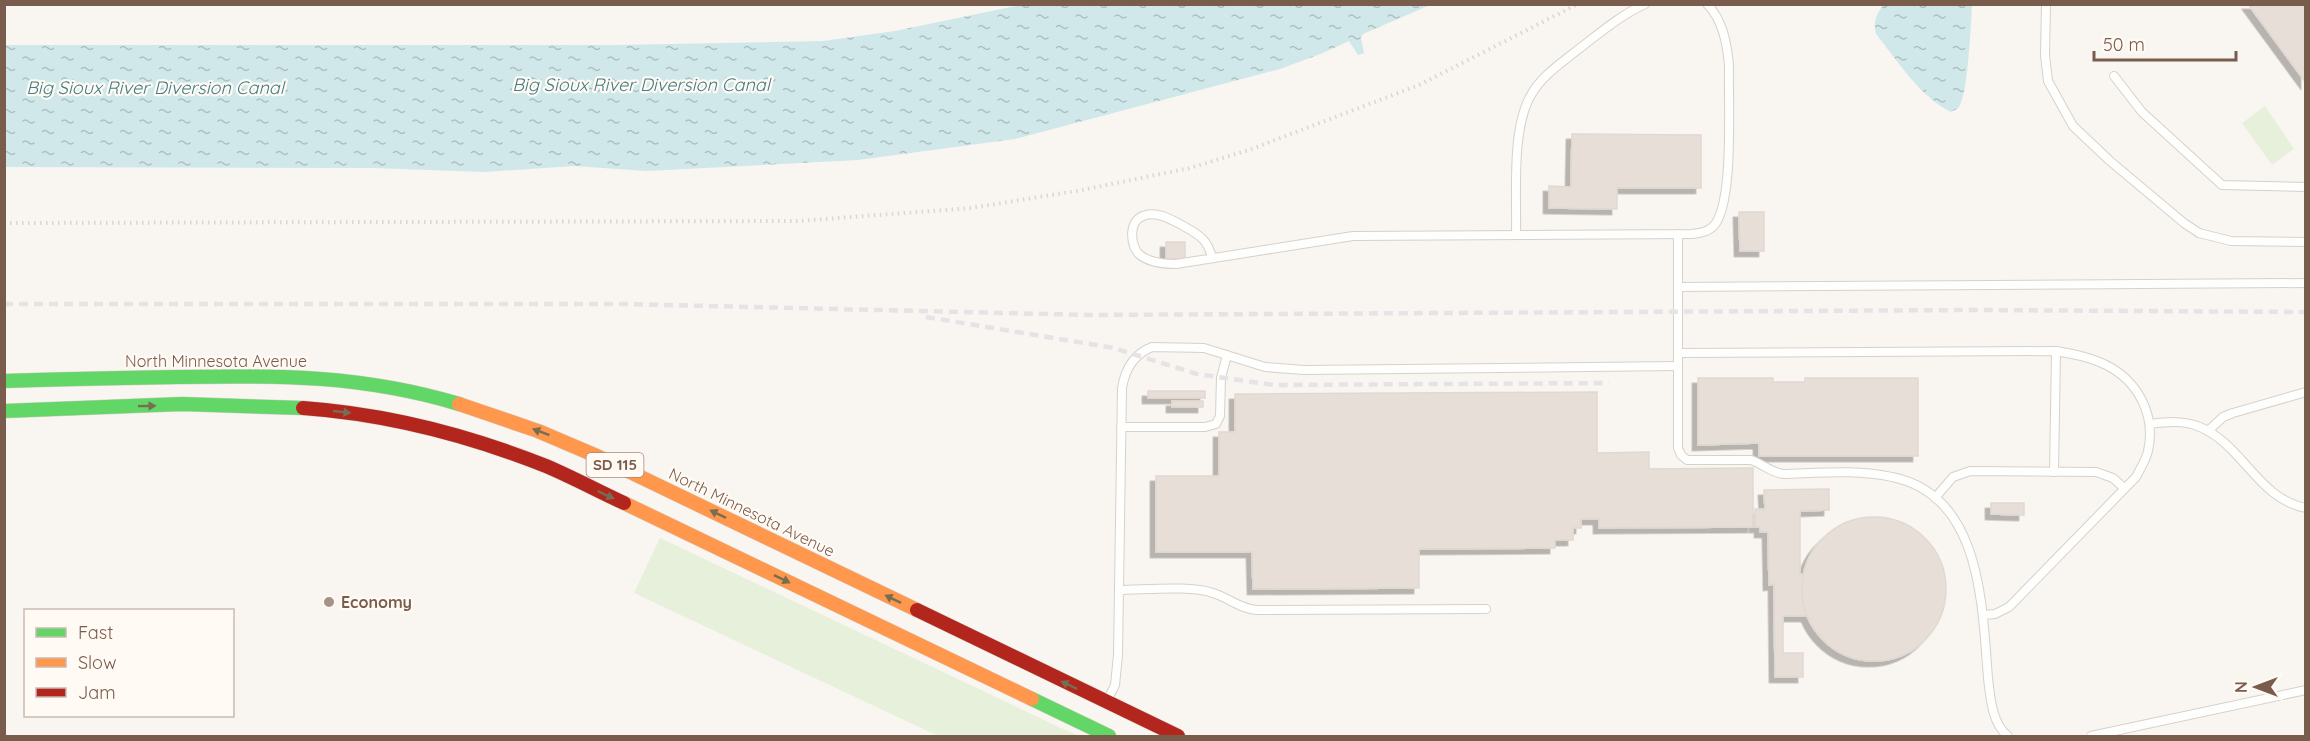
<svg xmlns="http://www.w3.org/2000/svg" width="2310" height="741" font-family="Quicksand,sans-serif">
  <style>
    .grass { fill: #e7f0db }
    .water { fill: url(#water-ripples) }
    .building { fill: #e6ded7; stroke: #e2d8d2; stroke-width: 1.5; filter: url(#shadow) }
    .lines { fill: none; stroke-linecap: round; stroke-linejoin: round }
    .lane-casing { stroke: #d7d1cb; stroke-width: 10 }
    .fast-casing { stroke: #dad1cc; stroke-width: 15 }
    .slow-casing { stroke: #dad1cc; stroke-width: 15 }
    .jam-casing { stroke: #dad1cc; stroke-width: 15 }
    .path { stroke: #dcd5d0; stroke-width: 4; stroke-dasharray: 1.5 4.5; stroke-linecap: butt }
    .lane { stroke: #fefefd; stroke-width: 8 }
    .fast { stroke: #63d668; stroke-width: 14 }
    .slow { stroke: #ff974d; stroke-width: 14 }
    .jam { stroke: #b3261e; stroke-width: 14 }
    .rail { stroke: #e6e3e7; stroke-width: 4.5; stroke-dasharray: 9 6; stroke-linecap: butt }
    .oneway { fill: #776e51 }
    .poi-dot { fill: #a69286; stroke: #fffaf3; stroke-width: 2 }
    .labels { text-anchor: middle; stroke-width: 4.5; stroke-linejoin: round; paint-order: stroke }
    .shield { fill: #fffaf3; stroke: #a28b7f; stroke-width: 1.5 }
    .shield-label { font-size: 15px; font-weight: bold; fill: #7a5c4d }
    .street-label { font-size: 16px; fill: #7a5c4d; stroke: #fffaf3 }
    .poi-label { font-size: 16px; font-weight: bold; fill: #7a5c4d; stroke: #fffaf3; text-anchor: start }
    .water-label { font-size: 18px; font-style: italic; fill: #437c86; stroke: #fffaf3 }
  </style>
  <defs>
    <pattern id="water-ripples" width="26" height="14" patternUnits="userSpaceOnUse" patternTransform="scale(1.5)"><rect width="26" height="14" fill="#d0e8ea"/><path d="M2 4q2-2 4 0t4 0M15 11q2-2 4 0t4 0" fill="none" stroke="#aebfc0"/></pattern>
    <filter id="shadow"><feDropShadow dx="-5.5" dy="5.5" stdDeviation="0" flood-color="#0004"/></filter>
  </defs>
  <rect width="100%" height="100%" fill="#f9f5f0"/>
  <g class="grass">
    <polygon points="2265,106 2294,149 2272,165 2242,123"/>
    <polygon points="660,538 1059,727 1079,736 938,736 634,593"/>
  </g>
  <g class="water">
    <polygon points="1025,4 1430,5 1363,34 1361,38 1364,53 1358,55 1349,41 1323,53 1280,69 1015,139 858,160 646,171 574,166 485,172 372,168 5,167 5,45 617,45 823,41 895,31"/>
    <path d="M1884,4l88,1c-1,19 -4,89 -13,102 -3,3 -4,3 -8,5 -32,-16 -53,-51 -75,-78 -3,-13 0,-19 8,-30z"/>
  </g>
  <g class="building">
    <polygon points="2248,4 2306,4 2306,83"/>
    <polygon points="1572,134 1701,135 1701,188 1617,188 1617,209 1549,208 1549,186 1571,187"/>
    <polygon points="1739,212 1764,212 1764,251 1740,251"/>
    <rect x="1166" y="242" width="19" height="17"/>
    <polygon points="1698,378 1773,378 1773,382 1805,382 1805,378 1918,378 1918,456 1759,456 1759,443 1698,445"/>
    <rect x="1148" y="391" width="57" height="7"/>
    <polygon points="1597,392 1597,453 1649,452 1649,469 1753,468 1753,527 1599,528 1599,519 1581,519 1581,528 1573,528 1573,540 1555,540 1555,548 1419,549 1419,588 1253,589 1252,552 1156,552 1156,476 1219,476 1219,432 1235,432 1235,394"/>
    <rect x="1172" y="401" width="31" height="6"/>
    <polygon points="1829,489 1829,510 1800,511 1800,574 1804,574 1803,600 1807,616 1783,616 1783,653 1803,653 1803,677 1775,677 1774,584 1769,585 1768,532 1760,532 1760,527 1755,527 1755,509 1765,509 1764,490"/>
    <polygon points="1991,503 2024,503 2024,515 1991,514"/>
    <circle cx="1874" cy="589" r="72"/>
  </g>
  <g class="lines">
    <defs>
      <g id="lane">
        <polyline points="2046,4 2045,55 2048,81 2073,126 2110,161 2184,223 2199,233 2231,241 2306,242"/>
        <polyline points="2114,76 2142,112 2222,185 2306,187"/>
        <path d="M1516,234c1,-39 -5,-105 15,-139 11,-20 32,-33 49,-47 21,-16 41,-33 65,-44"/>
        <path d="M1678,234v214l3,7 6,5h64c12,4 19,12 32,14 36,-1 74,-5 109,3 90,18 90,129 96,201 2,18 4,46 20,58"/>
        <path d="M1212,258c-4,-17 -11,-22 -25,-30 -13,-7 -29,-18 -44,-12 -15,5 -13,31 -3,39 10,8 25,9 36,9l177,-28 338,-2c9,-1 19,-2 25,-11 18,-28 12,-122 13,-158 -2,-21 -6,-45 -22,-61"/>
        <polyline points="1678,287 2306,283"/>
        <path d="M1678,353l378,-2c17,3 34,6 50,14 32,16 50,50 42,86 -2,9 -8,18 -12,26l-127,130 -14,7 -12,1"/>
        <path d="M2150,424c16,-2 34,-4 50,3 43,18 58,72 106,81"/>
        <polyline points="1121,427 1205,427 1216,424 1220,416 1221,378 1227,355"/>
        <polyline points="2208,431 2223,417 2233,413 2306,392"/>
        <polyline points="2054,472 2056,351"/>
        <polyline points="1935,498 1953,477 1970,471 2096,472 2113,478 2124,488"/>
        <path d="M1119,590c25,0 72,-5 94,3 16,5 27,16 44,17l229,-1"/>
        <path d="M1108,699l7,-14 3,-30 4,-267c3,-18 12,-34 30,-41l52,1 61,19 39,3 374,-4"/>
        <polyline points="2091,736 2306,690"/>
      </g>
      <g id="fast">
        <path d="M4,381c58,-2 116,-3 174,-4 99,-2 185,-2 281,27"/>
        <polyline points="4,411 182,404 303,408"/>
        <polyline points="1032,699 1109,736"/>
      </g>
      <g id="slow">
        <polyline points="459,404 538,431 599,457 917,610"/>
        <polyline points="624,503 1032,699"/>
      </g>
      <g id="jam">
        <path d="M303,408c83,6 165,27 243,58 26,11 52,25 78,37"/>
        <polyline points="917,610 1178,736"/>
      </g>
    </defs>
    <use href="#lane" class="lane-casing"/>
    <use href="#fast" class="fast-casing"/>
    <use href="#slow" class="slow-casing"/>
    <use href="#jam" class="jam-casing"/>
    <polyline class="path" points="4,223 799,221 971,208 1082,190 1190,168 1249,150 1419,85 1578,4"/>
    <use href="#lane" class="lane"/>
    <use href="#fast" class="fast"/>
    <use href="#slow" class="slow"/>
    <use href="#jam" class="jam"/>
    <g class="rail">
      <polyline points="4,304 625,304 1090,315 1974,310 2306,312"/>
      <polyline points="926,317 1114,348 1197,374 1274,385 1609,383"/>
    </g>
  </g>
  <defs><path id="oneway-solid" d="M-6-.8H1V-3.2L6.5 0L1 3.2V.8H-6Z" transform="scale(1.5)"/></defs>
  <g class="oneway">
    <use href="#oneway-solid" transform="translate(147 406) rotate(-1)"/>
    <use href="#oneway-solid" transform="translate(342 412) rotate(6)"/>
    <use href="#oneway-solid" transform="translate(541 432) rotate(-159)"/>
    <use href="#oneway-solid" transform="translate(606 495) rotate(25)"/>
    <use href="#oneway-solid" transform="translate(718 514) rotate(-154)"/>
    <use href="#oneway-solid" transform="translate(782 579) rotate(26)"/>
    <use href="#oneway-solid" transform="translate(893 599) rotate(-154)"/>
    <use href="#oneway-solid" transform="translate(1069 685) rotate(-155)"/>
  </g>
  <circle class="poi-dot" cx="329" cy="602" r="6"/>
  <g class="labels">
    <rect class="shield" x="586.5" y="453" width="57" height="24" rx="4.5"/>
    <g class="shield-label">
      <text x="615" y="470">SD 115</text>
    </g>
    <g class="street-label">
      <text x="216" y="367">North Minnesota Avenue</text>
      <text transform="translate(752 512) rotate(26)" y="6">North Minnesota Avenue</text>
    </g>
    <g class="poi-label">
      <text x="341" y="608">Economy</text>
    </g>
    <g class="water-label">
      <text x="641" y="91">Big Sioux River Diversion Canal</text>
      <text x="155" y="94">Big Sioux River Diversion Canal</text>
    </g>
  </g>
  <rect width="2310" height="741" fill="none" stroke="#7a5c4d" stroke-width="12"/>
  <rect x="24" y="609" width="210" height="108" fill="#fffaf3" stroke="#cabbb1" stroke-width="1.5"/>
  <rect x="36" y="628" width="30" height="9" fill="#63d668" stroke="#cabbb1" stroke-width="1.5"/>
  <text x="78" y="639" font-size="18" fill="#7a5c4d">Fast</text>
  <rect x="36" y="658" width="30" height="9" fill="#ff974d" stroke="#cabbb1" stroke-width="1.5"/>
  <text x="78" y="669" font-size="18" fill="#7a5c4d">Slow</text>
  <rect x="36" y="688" width="30" height="9" fill="#b3261e" stroke="#cabbb1" stroke-width="1.5"/>
  <text x="78" y="699" font-size="18" fill="#7a5c4d">Jam</text>
  <g transform="translate(2256 687) rotate(270)" stroke="#fffaf3" stroke-width="4.5" paint-order="stroke">
  <path d="M0-4.5L10 22L0 15L-10 22Z" fill="#7a5c4d"/>
  <text y="-9" font-size="16" font-weight="bold" text-anchor="middle" fill="#7a5c4d">N</text>
  </g>
  <path d="M2094 51v9h142v-9" fill="none" stroke="#7a5c4d" stroke-width="3"/>
  <text x="2103" y="51" font-size="18" fill="#7a5c4d" stroke="#fffaf3" stroke-width="4.5" paint-order="stroke">50 m</text>
</svg>
